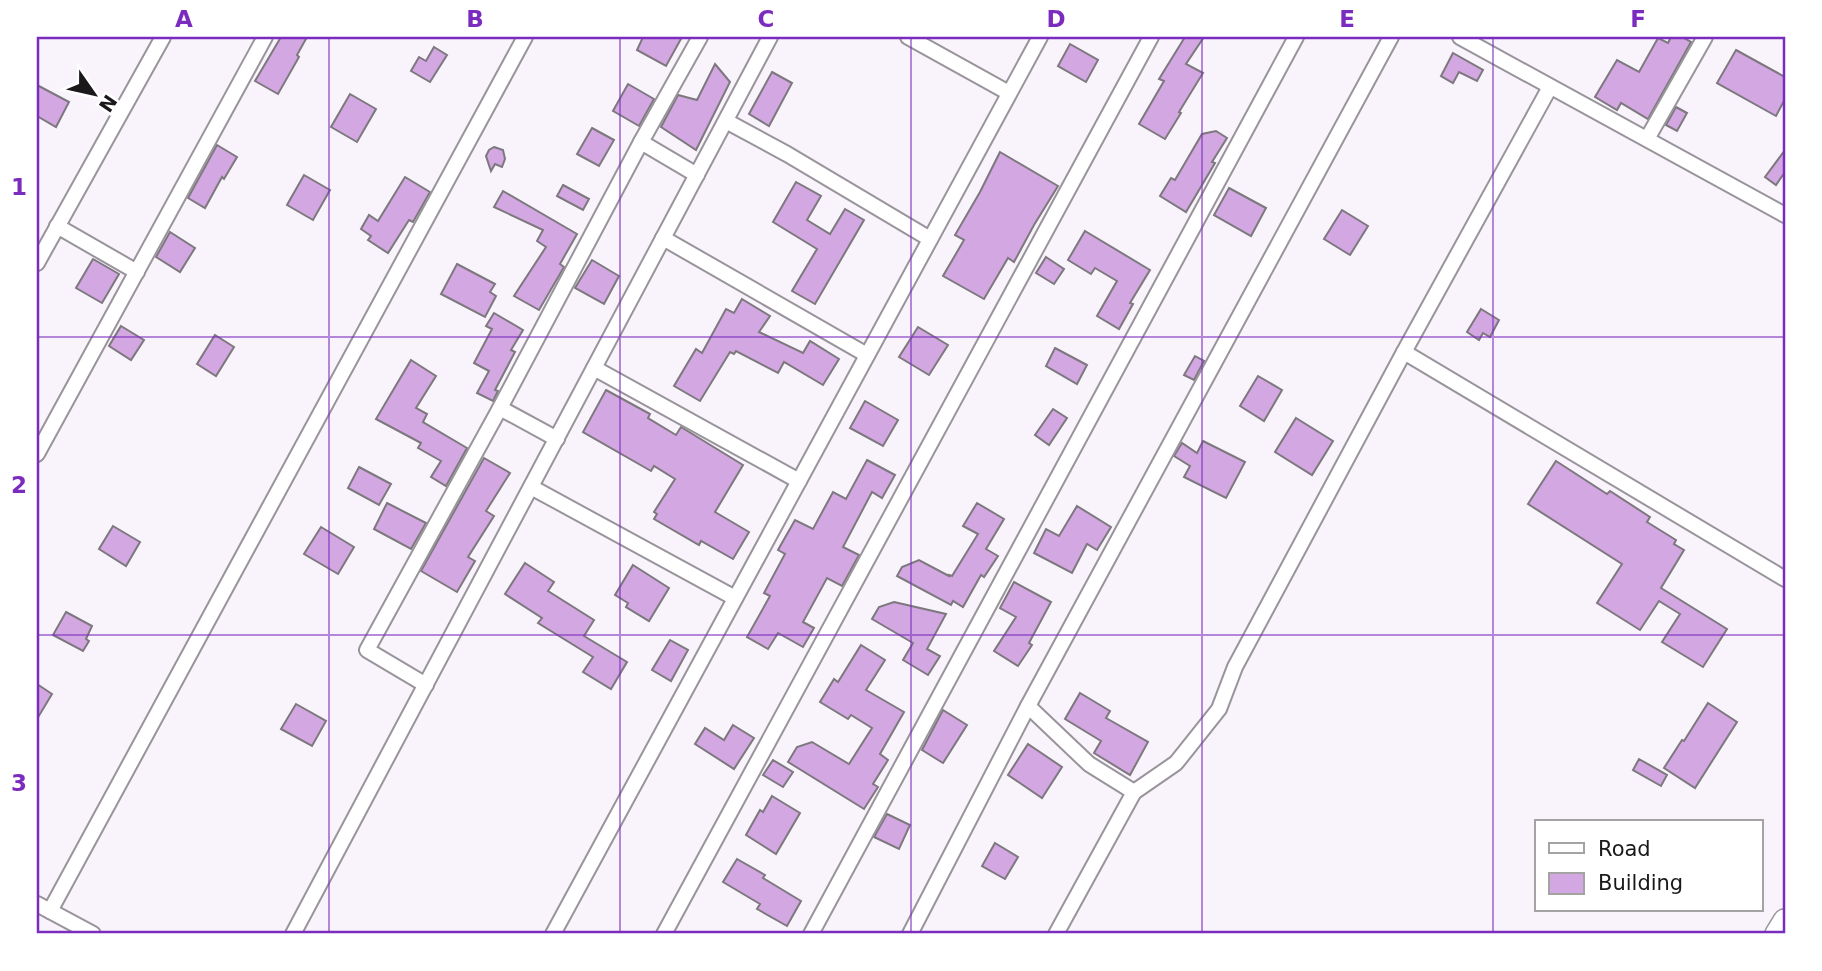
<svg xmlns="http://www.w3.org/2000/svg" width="1822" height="971" font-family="'DejaVu Sans',sans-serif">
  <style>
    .building { fill: #d3a7e1; stroke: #7d787e; stroke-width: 2 }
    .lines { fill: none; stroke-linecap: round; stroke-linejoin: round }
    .minor-casing { stroke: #99949b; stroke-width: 18 }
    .trunk-casing { stroke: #99949b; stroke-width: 26 }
    .minor { stroke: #fff; stroke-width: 14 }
    .trunk { stroke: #fff; stroke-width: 23 }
    .grid { fill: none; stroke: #7b2cbf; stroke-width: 2; stroke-opacity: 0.55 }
    .neatline { fill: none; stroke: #7b2cbf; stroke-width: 2.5 }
    .grid-label { font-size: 23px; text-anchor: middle; font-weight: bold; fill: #7b2cbf }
  </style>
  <rect width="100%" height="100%" fill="#f9f4fb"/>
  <g class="building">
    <polygon points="281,37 307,37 297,55 299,57 278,94 255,81"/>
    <polygon points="643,37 682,37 666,66 637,50"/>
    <polygon points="1185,37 1204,37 1186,64 1203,73 1179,112 1181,113 1165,139 1139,124 1164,81 1159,79"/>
    <polygon points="1671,37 1682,37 1691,42 1648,119 1621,103 1617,110 1595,97 1617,60 1639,72 1658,38 1668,43"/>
    <polygon points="1070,44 1098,60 1086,82 1058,66"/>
    <polygon points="434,47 447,55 430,82 411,71 419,57 426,61"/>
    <polygon points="1736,50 1785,77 1785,99 1776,116 1717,83"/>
    <polygon points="1453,53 1483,70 1477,81 1459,72 1453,83 1441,76"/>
    <polygon points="715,64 730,82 696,150 661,127 678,95 697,100"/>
    <polygon points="772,72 792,83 769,126 749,114"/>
    <polygon points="628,84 654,99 639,126 613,111"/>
    <polygon points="37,85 69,102 56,127 37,116"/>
    <polygon points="350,94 376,109 357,142 331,127"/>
    <polygon points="1676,107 1687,113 1677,131 1666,125"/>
    <polygon points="592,128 614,140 599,166 577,154"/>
    <polygon points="1216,131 1227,138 1212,162 1215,163 1186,212 1160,196 1171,178 1175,180 1202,134"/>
    <polygon points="217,145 237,157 224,179 222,177 205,208 188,198"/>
    <polygon points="494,147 503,150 505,159 502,167 495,164 491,171 486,156 489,150"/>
    <polygon points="1785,150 1785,172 1776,185 1765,177"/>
    <polygon points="1000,152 1058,186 1034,225 1014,262 1008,258 984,299 943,276 964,240 955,235 980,192"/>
    <polygon points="304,175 330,190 313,220 287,205"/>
    <polygon points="405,177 430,192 413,222 409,220 388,253 368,240 371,236 361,229 369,215 378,221"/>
    <polygon points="796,182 821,196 807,220 830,234 845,209 864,220 815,304 792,291 817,249 773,222"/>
    <polygon points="563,185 589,199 583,210 557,196"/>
    <polygon points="1229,188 1266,208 1251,236 1214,215"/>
    <polygon points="503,191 577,234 560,264 564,267 539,310 514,296 546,247 537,241 543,230 494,207"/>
    <polygon points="1342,210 1368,226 1350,255 1324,239"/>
    <polygon points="1085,231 1150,270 1130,303 1133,304 1119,329 1097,316 1117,281 1095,268 1091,274 1068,260"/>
    <polygon points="170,232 195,248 180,272 156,257"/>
    <polygon points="1046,257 1064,269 1054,284 1036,273"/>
    <polygon points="93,259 119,274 102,303 76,288"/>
    <polygon points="592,260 619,276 604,304 575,288"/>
    <polygon points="457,264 495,284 490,292 496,296 485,317 441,294"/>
    <polygon points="742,299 770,316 759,332 803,353 810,341 839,359 823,385 784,362 778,373 736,351 734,354 730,352 700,401 674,386 696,349 702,353 726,309 734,313"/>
    <polygon points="1481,309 1499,320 1490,337 1483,333 1479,340 1467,332"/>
    <polygon points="494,313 523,330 511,350 515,352 495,390 498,391 493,401 477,393 489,371 474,363 492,329 486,326"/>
    <polygon points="121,326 144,340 131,360 109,346"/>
    <polygon points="918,327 948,345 929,375 899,357"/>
    <polygon points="215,335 234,347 216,376 197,364"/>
    <polygon points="1055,348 1087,365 1077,384 1046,366"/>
    <polygon points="1195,356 1204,361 1194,380 1184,375"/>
    <polygon points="411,360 436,376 416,408 427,414 423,422 467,448 446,486 431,477 441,461 418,448 421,443 376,419"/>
    <polygon points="1258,376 1282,390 1264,421 1240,406"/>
    <polygon points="606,390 650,414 648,418 676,435 681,427 743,465 715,512 749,532 733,559 701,541 699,545 654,519 657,514 654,512 675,479 654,466 651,471 583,432"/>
    <polygon points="865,401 898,420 883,446 850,428"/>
    <polygon points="1053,409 1067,418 1049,445 1035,435"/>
    <polygon points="1296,418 1333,441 1312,475 1275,452"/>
    <polygon points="1203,441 1245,462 1226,498 1184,477 1190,466 1174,456 1182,443 1197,453"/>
    <polygon points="484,458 510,473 486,511 494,516 468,557 475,561 457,592 421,571"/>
    <polygon points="867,460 895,475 882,498 872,492 843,547 859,555 842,586 827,578 803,622 814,628 803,647 778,633 768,649 747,637 770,596 764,593 785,554 778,550 795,520 813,529 833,492 846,499"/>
    <polygon points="1556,461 1607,494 1610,491 1650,517 1647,522 1676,540 1674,544 1684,550 1661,588 1727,629 1703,667 1662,642 1680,614 1659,601 1640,630 1597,603 1622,564 1528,504"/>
    <polygon points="359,467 391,484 379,505 348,488"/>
    <polygon points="387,503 426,523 411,549 374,529"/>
    <polygon points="977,503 1004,519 986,549 998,556 984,577 981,575 963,607 953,601 951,605 897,576 902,567 919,560 949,576 949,575 952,576 978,534 963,526"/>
    <polygon points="1077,506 1111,527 1097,550 1087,544 1072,573 1034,553 1046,529 1059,536"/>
    <polygon points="113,526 140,542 126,566 99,549"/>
    <polygon points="321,527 354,547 338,574 304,554"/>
    <polygon points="525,563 554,582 548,591 594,620 584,636 627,662 611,689 583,672 593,657 538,623 542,618 505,594"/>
    <polygon points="633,565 669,588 649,621 626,607 628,603 615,595"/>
    <polygon points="1014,582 1051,602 1029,643 1032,645 1018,666 994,651 1016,617 1000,608"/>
    <polygon points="894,602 946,614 927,649 940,656 928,675 903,660 913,643 872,619 879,607"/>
    <polygon points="66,612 92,626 86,639 89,641 83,651 53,635"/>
    <polygon points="670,640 688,650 671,681 652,670"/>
    <polygon points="861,645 885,660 866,690 904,712 880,754 888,760 873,784 878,787 864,809 788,762 797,747 812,742 849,764 872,728 851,715 848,719 820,702 834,679 838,682"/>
    <polygon points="37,684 52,694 37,719"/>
    <polygon points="1080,693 1110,711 1106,718 1148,742 1130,775 1094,753 1101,741 1065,719"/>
    <polygon points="1708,703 1737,722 1695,788 1664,768 1682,740 1684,741"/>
    <polygon points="296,704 326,721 312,746 281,729"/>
    <polygon points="943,710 967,725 943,763 922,750"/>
    <polygon points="733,725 754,738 734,769 695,744 705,728 724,740"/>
    <polygon points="1028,744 1062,767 1042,798 1008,775"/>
    <polygon points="1639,759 1667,775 1661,786 1633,770"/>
    <polygon points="773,760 793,772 783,787 763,775"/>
    <polygon points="772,796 800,813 776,854 746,835 760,810 763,812"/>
    <polygon points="887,814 910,825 899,849 874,837"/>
    <polygon points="995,843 1018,857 1005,879 982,866"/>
    <polygon points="737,859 765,875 763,878 801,901 787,926 757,909 760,904 723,882"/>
  </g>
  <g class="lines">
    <defs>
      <g id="minor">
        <polyline points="908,37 1009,93"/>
        <polyline points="1460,37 1785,215"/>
        <polyline points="726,121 787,154 930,239"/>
        <polyline points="1647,139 1705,37"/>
        <polyline points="641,142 697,175"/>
        <polyline points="57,226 137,272"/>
        <polyline points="663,238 867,355"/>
        <polyline points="37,263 163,37"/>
        <polyline points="1404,352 1785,579"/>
        <polyline points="594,368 799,481"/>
        <polyline points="500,408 641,142 700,37"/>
        <polyline points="37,454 265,37"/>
        <polyline points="531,487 735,598"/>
        <polyline points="426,685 367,650 500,408 557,439"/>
        <polyline points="1028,706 1089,764 1134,792"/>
        <polyline points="37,904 93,934"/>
        <polyline points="50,911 525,37"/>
        <polyline points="293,934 770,37"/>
        <polyline points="553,934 1040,37"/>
        <polyline points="664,934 1151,37"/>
        <polyline points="811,934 1296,37"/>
        <polyline points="910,934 1028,706 1391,37"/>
        <polyline points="1056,934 1134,792 1176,763 1219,709 1235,667 1404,352 1550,87"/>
      </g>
      <polyline id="trunk" points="1777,934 1785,921"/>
    </defs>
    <use href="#minor" class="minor-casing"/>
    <use href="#trunk" class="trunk-casing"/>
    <use href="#minor" class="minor"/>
    <use href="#trunk" class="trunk"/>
  </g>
  <path class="grid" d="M329,37v897M620,37v897M911,37v897M1202,37v897M1493,37v897M37,337h1748M37,635h1748"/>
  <rect width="1822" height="971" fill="none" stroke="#ffffff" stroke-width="77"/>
  <rect x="1535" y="820" width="228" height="91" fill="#ffffff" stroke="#a3a3a3" stroke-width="2"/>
  <rect x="1549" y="843" width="35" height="10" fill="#ffffff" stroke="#a3a3a3" stroke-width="2"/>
  <text x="1598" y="856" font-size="21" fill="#1a181a">Road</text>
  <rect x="1549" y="873" width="35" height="21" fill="#d3a7e1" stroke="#a3a3a3" stroke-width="2"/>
  <text x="1598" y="890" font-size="21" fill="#1a181a">Building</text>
  <g transform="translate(94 94) rotate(124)" stroke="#ffffff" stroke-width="5" paint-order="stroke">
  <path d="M0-5L12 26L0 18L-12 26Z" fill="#1a181a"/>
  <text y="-10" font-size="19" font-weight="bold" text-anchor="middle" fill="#1a181a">N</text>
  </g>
  <rect x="38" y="38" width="1746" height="894" class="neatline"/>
  <g class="grid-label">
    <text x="184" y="27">A</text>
    <text x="475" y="27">B</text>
    <text x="766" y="27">C</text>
    <text x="1056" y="27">D</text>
    <text x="1347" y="27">E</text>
    <text x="1638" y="27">F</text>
    <text x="19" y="195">1</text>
    <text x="19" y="493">2</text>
    <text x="19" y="791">3</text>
  </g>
</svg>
